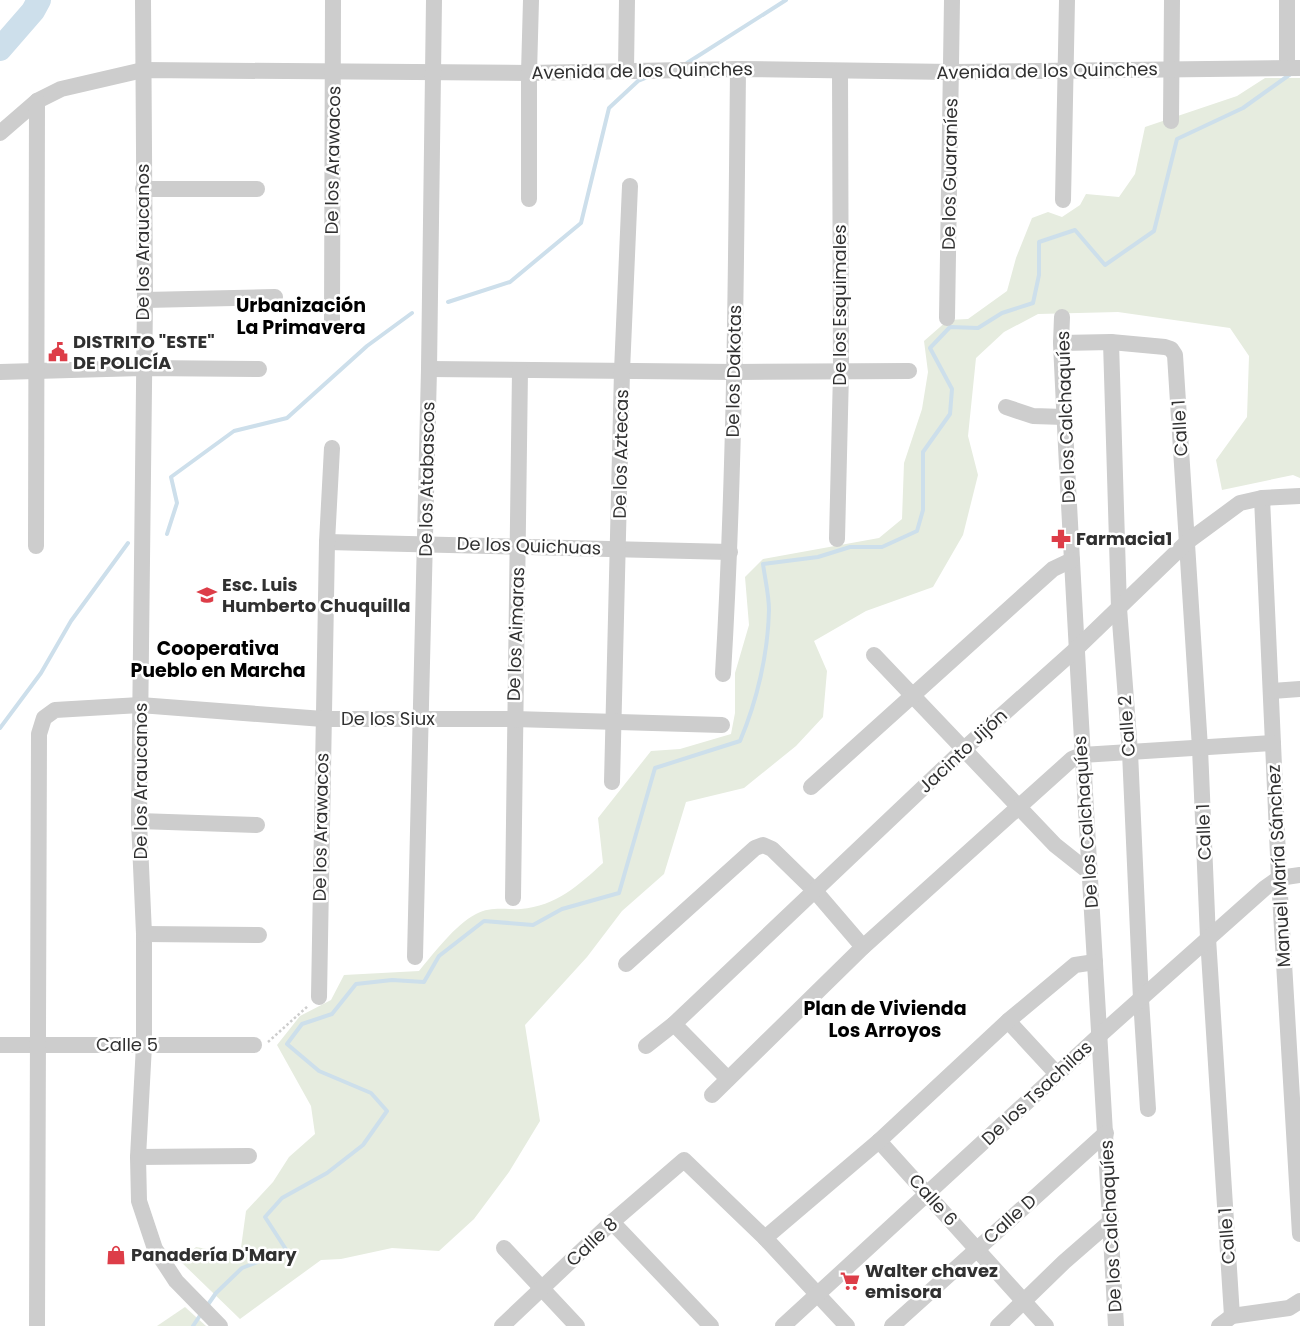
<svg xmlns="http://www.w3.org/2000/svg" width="1300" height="1326" font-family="Poppins,sans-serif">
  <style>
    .green { fill: #e6ecdf }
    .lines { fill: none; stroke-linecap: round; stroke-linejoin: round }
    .stream { stroke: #cddfeb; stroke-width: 4 }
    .river { stroke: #cddfeb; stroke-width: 24 }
    .path { stroke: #cdcdcd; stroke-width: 2.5; stroke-dasharray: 2.5 2.5; stroke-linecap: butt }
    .minor { stroke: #cdcdcd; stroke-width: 16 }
    .labels { text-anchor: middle; stroke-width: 5; stroke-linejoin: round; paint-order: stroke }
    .street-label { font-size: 18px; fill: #303030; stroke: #fff }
    .poi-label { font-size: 18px; font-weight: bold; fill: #303030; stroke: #fff; text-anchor: start }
    .neighbourhood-label { font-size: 19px; font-weight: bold; fill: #000; stroke: #fff }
  </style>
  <rect width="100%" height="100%" fill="#fff"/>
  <g class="green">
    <path d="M1265,78h35v400l-7,-3 -71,15 -6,-30 31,-43 2,-61 -19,-28 -112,-16 -80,2 -34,18 -28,26 -8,78 10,39 -15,60 -30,52 -67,24 -52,30 13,30 -4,46 -27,29 -52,42 -58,14 -22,72 -42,37 -35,46 -62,68 15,96 -31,51 -35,47 -35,32 -47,-3 -51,11 -20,1 -81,59 -60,-58 16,-14 44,8 6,-44 27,-29 16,-25 26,-23 -4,-28 -34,-61 23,-29 31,-16 13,-25 75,-4c15,-18 36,-46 57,-57 16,-8 29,-4 45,-5 35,-3 58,-24 82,-46l-5,-45 53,-67 29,-2 51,-15 4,-21v-40l14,-48 -4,-48 18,-18 116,-21 23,-19 2,-56 18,-54 6,-37 -4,-31 24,-21 20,-1 39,-28 9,-33 16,-40 16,-6 14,5 18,-12 6,-11 33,3 16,-23 10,-47 92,-31z"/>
    <polygon points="185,1307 206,1326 157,1326"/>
  </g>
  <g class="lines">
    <g class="stream">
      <polyline points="687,63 786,0"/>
      <polyline points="448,302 510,282 581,223 609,108 638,81 648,77"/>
      <polyline points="167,534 177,503 171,477 234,431 287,418 367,346 412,313"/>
      <polyline points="0,728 41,673 71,621 128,543"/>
      <path d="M207,1306l9,-13 26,-25 45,-17 -22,-34 17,-19 45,-25 36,-28 24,-34 -16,-18 -52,-22 -32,-27 15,-20 30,-10 24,-30 36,-4 32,2 15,-26 45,-35 49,4 29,-16 57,-16 36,-125 85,-27c17,-40 28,-87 29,-131 0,-15 -4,-31 -6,-46l55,-7 32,-10h32l35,-16 6,-21v-58l27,-38 2,-25 -22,-41 20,-21 28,1 24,-15 31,-10 6,-28v-33l36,-12 30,35 49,-34 23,-92 66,-31 49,-35"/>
      <polyline points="193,1326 201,1314"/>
    </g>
    <polyline class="river" points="0,49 33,11 39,0"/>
    <polyline class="path" points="268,1042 308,1006"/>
    <g class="minor">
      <polyline points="143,0 145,300 139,821 144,934 144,1045 138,1157 139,1201 155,1249 176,1281 220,1326"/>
      <polyline points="1287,68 1287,0"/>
      <polyline points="626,70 627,0"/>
      <polyline points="1171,121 1172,0"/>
      <polyline points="0,133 37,101 61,89 143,70 529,73 738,69 952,72 1300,68"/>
      <polyline points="143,189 257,189"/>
      <polyline points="529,199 529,73 531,0"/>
      <polyline points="1063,200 1067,0"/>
      <polyline points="145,300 275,297"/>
      <path d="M1062,317l-1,26c15,328 37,655 55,983"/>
      <polyline points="947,318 952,0"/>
      <polyline points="332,320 333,0"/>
      <polyline points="1111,342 1119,608 1130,752 1141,999 1148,1109"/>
      <polyline points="1061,343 1111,342 1165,347 1171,349 1175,355 1200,748 1208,938 1232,1316"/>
      <polyline points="429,369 735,372 909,371"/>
      <polyline points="0,372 142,368 259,369"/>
      <polyline points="1006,407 1033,416 1064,417"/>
      <polyline points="1262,498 1279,878 1300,1234"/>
      <polyline points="837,539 841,372 840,71"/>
      <polyline points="327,542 730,552"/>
      <polyline points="36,546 37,101"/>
      <polyline points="874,655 1055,845 1089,872"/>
      <path d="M723,674c12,-202 13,-404 15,-605"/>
      <polyline points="1272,691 1300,689"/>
      <polyline points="612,782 622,371 630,186"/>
      <polyline points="811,787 1053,569 1072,560"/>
      <polyline points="139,821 257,825"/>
      <path d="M513,898c1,-176 6,-352 7,-528"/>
      <polyline points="144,934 259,935"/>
      <polyline points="415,957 429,369 434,0"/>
      <polyline points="626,964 755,848 763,845 772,849 815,891 863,947"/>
      <polyline points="319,997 327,542 332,448"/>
      <polyline points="1008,1021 1057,1074"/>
      <polyline points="674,1024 728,1079"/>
      <polyline points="0,1045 254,1045"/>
      <polyline points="646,1046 674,1024 964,749 1075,650 1187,542 1240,503 1262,498 1300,496"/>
      <polyline points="712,1095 863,947 1072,759 1082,755 1273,743"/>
      <polyline points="879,1141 1046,1326"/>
      <polyline points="138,1157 249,1156"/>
      <polyline points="612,1222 711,1326"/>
      <polyline points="765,1238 879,1141 1008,1021 1075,965 1095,962"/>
      <polyline points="504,1248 577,1326"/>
      <polyline points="37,1326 39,734 44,718 55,710 140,705 323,719 514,719 722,725"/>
      <polyline points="502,1326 612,1222 684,1160 765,1238 847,1326"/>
      <polyline points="783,1326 1101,1034 1265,888 1279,878 1300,875"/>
      <polyline points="892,1326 1106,1133"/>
      <polyline points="998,1326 1064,1262 1111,1221"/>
      <polyline points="1219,1326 1232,1316 1289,1308 1300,1301"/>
    </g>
  </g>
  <defs>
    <symbol id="civic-bare" viewBox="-9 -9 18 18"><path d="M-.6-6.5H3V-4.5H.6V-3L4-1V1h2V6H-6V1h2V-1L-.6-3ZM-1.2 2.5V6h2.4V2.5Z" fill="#dd3d48" stroke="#fff" stroke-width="2.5" paint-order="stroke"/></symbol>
    <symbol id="pharmacy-bare" viewBox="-9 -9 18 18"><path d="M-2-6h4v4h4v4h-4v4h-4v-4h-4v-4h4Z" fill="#dd3d48" stroke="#fff" stroke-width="2.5" paint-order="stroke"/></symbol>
    <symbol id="school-bare" viewBox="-9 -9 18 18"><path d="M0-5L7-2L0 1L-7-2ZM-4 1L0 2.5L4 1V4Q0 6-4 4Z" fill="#dd3d48" stroke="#fff" stroke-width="2.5" paint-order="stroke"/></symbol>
    <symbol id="shop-bare" viewBox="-9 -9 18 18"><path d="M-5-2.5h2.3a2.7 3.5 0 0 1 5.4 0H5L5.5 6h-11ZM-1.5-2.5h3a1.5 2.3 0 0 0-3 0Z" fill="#dd3d48" stroke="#fff" stroke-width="2.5" paint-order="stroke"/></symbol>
    <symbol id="supermarket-bare" viewBox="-9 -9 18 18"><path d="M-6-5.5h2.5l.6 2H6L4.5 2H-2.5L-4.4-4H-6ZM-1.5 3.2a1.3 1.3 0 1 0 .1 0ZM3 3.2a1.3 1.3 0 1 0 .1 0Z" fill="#dd3d48" stroke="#fff" stroke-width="2.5" paint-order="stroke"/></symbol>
  </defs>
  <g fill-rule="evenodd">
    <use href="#civic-bare" x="44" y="338" width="28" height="28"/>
    <use href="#pharmacy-bare" x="1047" y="525" width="28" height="28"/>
    <use href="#school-bare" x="193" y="581" width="28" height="28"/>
    <use href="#shop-bare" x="102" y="1241" width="28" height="28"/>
    <use href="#supermarket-bare" x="836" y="1267" width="28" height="28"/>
  </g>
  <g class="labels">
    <g class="street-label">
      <text transform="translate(642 71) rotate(-1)" y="6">Avenida de los Quinches</text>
      <text transform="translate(1047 71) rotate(-1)" y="6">Avenida de los Quinches</text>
      <text transform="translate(333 160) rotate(-89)" y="6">De los Arawacos</text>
      <text transform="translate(950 174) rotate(-89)" y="6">De los Guaraníes</text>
      <text transform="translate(143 242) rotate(-90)" y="6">De los Araucanos</text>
      <text transform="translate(840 305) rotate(-90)" y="6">De los Esquimales</text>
      <text transform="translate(734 371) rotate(-89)" y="6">De los Dakotas</text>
      <text transform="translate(1066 417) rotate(-92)" y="6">De los Calchaquíes</text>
      <text transform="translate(1180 428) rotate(-93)" y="6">Calle 1</text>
      <text transform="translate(621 454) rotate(-89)" y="6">De los Aztecas</text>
      <text transform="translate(427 479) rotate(-89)" y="6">De los Atabascos</text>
      <text transform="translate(529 546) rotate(2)" y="6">De los Quichuas</text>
      <text transform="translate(516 634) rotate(-88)" y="6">De los Aimaras</text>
      <text x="388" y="725">De los Siux</text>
      <text transform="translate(1127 726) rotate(-94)" y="6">Calle 2</text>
      <text transform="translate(963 751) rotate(-43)" y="6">Jacinto Jijón</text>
      <text transform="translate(141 781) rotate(-90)" y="6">De los Araucanos</text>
      <text transform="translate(1086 822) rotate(-94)" y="6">De los Calchaquíes</text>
      <text transform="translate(321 827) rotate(-89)" y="6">De los Arawacos</text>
      <text transform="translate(1204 832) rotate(-92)" y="6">Calle 1</text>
      <text transform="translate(1279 866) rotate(-93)" y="6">Manuel María Sánchez</text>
      <text x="127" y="1051">Calle 5</text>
      <text transform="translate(1037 1093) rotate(-43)" y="6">De los Tsachilas</text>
      <text transform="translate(933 1200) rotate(48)" y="6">Calle 6</text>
      <text transform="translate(1010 1219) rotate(-42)" y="6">Calle D</text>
      <text transform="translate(1111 1226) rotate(-93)" y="6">De los Calchaquíes</text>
      <text transform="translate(1227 1236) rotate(-94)" y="6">Calle 1</text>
      <text transform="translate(592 1242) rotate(-43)" y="6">Calle 8</text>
    </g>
    <g class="poi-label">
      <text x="73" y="348">DISTRITO "ESTE"<tspan x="73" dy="21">DE POLICÍA</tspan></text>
      <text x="1076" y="545">Farmacia1</text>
      <text x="222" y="591">Esc. Luis<tspan x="222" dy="21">Humberto Chuquilla</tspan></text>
      <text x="131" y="1261">Panadería D'Mary</text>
      <text x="865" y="1277">Walter chavez<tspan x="865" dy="21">emisora</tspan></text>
    </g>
    <g class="neighbourhood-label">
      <text x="301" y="312">Urbanización<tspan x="301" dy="22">La Primavera</tspan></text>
      <text x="218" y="655">Cooperativa<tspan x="218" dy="22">Pueblo en Marcha</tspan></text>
      <text x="885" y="1015">Plan de Vivienda<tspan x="885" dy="22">Los Arroyos</tspan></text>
    </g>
  </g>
</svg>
